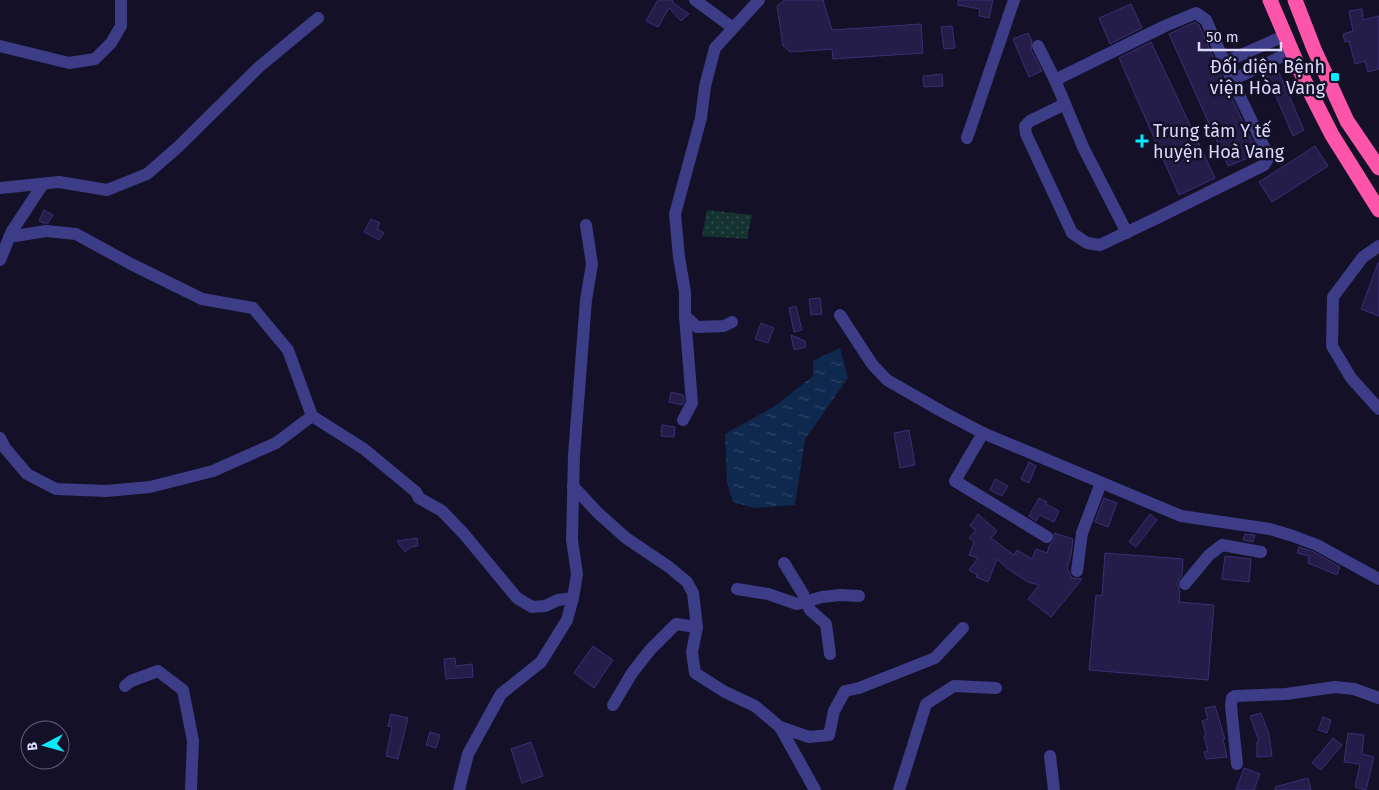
<svg xmlns="http://www.w3.org/2000/svg" width="1379" height="790" font-family="'Fira Sans',sans-serif">
  <style>
    .park { fill: url(#park-dots) }
    .water { fill: url(#water-ripples) }
    .building { fill: #241d49; stroke: #3b2f74 }
    .lines { fill: none; stroke-linecap: round; stroke-linejoin: round }
    .minor { stroke: #3d3c86; stroke-width: 12 }
    .highway { stroke: #fd55aa; stroke-width: 15 }
    .poi-dot { fill: #07eafb; stroke: #141028; stroke-width: 2 }
    .labels { text-anchor: middle; stroke-width: 5; stroke-linejoin: round; paint-order: stroke }
    .poi-label { font-size: 18px; fill: #dbd8fe; stroke: #141028; text-anchor: end }
  </style>
  <defs>
    <pattern id="park-dots" width="8" height="8" patternUnits="userSpaceOnUse" patternTransform="scale(1.25)"><rect width="8" height="8" fill="#133230"/><path d="M2 2h.1M6 6h.1" fill="none" stroke="#354f4f" stroke-width="1.8" stroke-linecap="round"/></pattern>
    <pattern id="water-ripples" width="26" height="14" patternUnits="userSpaceOnUse" patternTransform="scale(1.25)"><rect width="26" height="14" fill="#0f284d"/><path d="M2 4q2-2 4 0t4 0M15 11q2-2 4 0t4 0" fill="none" stroke="#314668"/></pattern>
  </defs>
  <rect width="100%" height="100%" fill="#141028"/>
  <polygon class="park" points="707,210 752,215 747,239 702,236"/>
  <polygon class="water" points="840,348 848,378 805,439 795,505 754,508 733,502 727,483 725,434 775,406 813,376 813,361"/>
  <g class="building">
    <polygon points="658,0 673,0 672,2 689,14 681,21 669,8 658,27 646,21"/>
    <polygon points="784,0 823,0 832,30 921,24 923,53 833,59 832,49 790,52 783,46 777,6"/>
    <polygon points="958,0 993,0 989,18 979,16 980,9 958,5"/>
    <polygon points="1131,4 1142,28 1110,44 1099,18"/>
    <polygon points="1362,9 1363,20 1379,16 1379,69 1368,72 1365,61 1355,64 1349,41 1345,42 1343,34 1353,31 1349,11"/>
    <polygon points="1195,22 1199,25 1225,84 1258,154 1228,166 1169,34"/>
    <polygon points="952,26 955,48 944,49 941,27"/>
    <polygon points="1028,33 1032,41 1031,50 1042,71 1029,77 1013,39"/>
    <polygon points="1151,42 1215,178 1179,195 1119,58"/>
    <polygon points="1277,68 1304,130 1293,136 1266,73"/>
    <polygon points="942,74 943,86 924,87 923,76"/>
    <polygon points="1315,146 1328,166 1272,202 1259,182"/>
    <polygon points="44,210 53,215 48,223 43,223 39,221"/>
    <polygon points="371,219 380,223 377,229 384,233 379,240 364,232"/>
    <polygon points="1378,263 1379,263 1379,316 1361,309"/>
    <polygon points="820,298 822,314 811,315 809,299"/>
    <polygon points="796,306 802,330 794,332 789,308"/>
    <polygon points="761,323 774,328 768,343 755,339"/>
    <polygon points="791,335 805,341 806,347 794,350"/>
    <polygon points="671,392 683,395 684,401 682,405 669,402"/>
    <polygon points="662,425 675,427 674,437 661,436"/>
    <polygon points="909,430 915,465 900,468 894,433"/>
    <polygon points="1029,462 1036,466 1029,483 1021,479"/>
    <polygon points="995,479 1008,486 1002,496 990,490"/>
    <polygon points="1039,498 1047,502 1046,504 1059,511 1054,522 1040,515 1036,521 1029,516"/>
    <polygon points="1104,498 1117,503 1108,527 1095,522"/>
    <polygon points="978,514 997,531 991,538 1014,555 1017,550 1032,559 1036,549 1047,553 1050,544 1054,541 1054,533 1073,539 1071,555 1067,568 1072,578 1082,579 1051,617 1028,599 1039,585 1028,582 1008,569 997,559 988,582 976,577 977,575 969,570 978,558 969,555 974,542 969,538 976,530 970,526"/>
    <polygon points="1150,514 1157,520 1136,547 1129,542"/>
    <polygon points="1245,534 1255,535 1253,542 1243,540"/>
    <polygon points="417,538 418,546 411,547 405,552 397,541"/>
    <polygon points="1299,547 1314,552 1340,567 1337,575 1308,563 1309,556 1297,553"/>
    <polygon points="1105,553 1183,559 1182,575 1177,583 1180,591 1179,602 1214,605 1208,680 1089,670 1096,595 1102,596"/>
    <polygon points="1225,556 1251,559 1249,582 1222,579"/>
    <polygon points="593,646 613,660 594,688 574,673"/>
    <polygon points="455,658 456,666 472,664 473,677 446,679 444,659"/>
    <polygon points="1215,706 1225,739 1223,739 1227,757 1206,759 1204,752 1208,751 1204,736 1206,735 1202,721 1208,719 1205,708"/>
    <polygon points="1261,713 1269,734 1272,756 1257,757 1257,742 1259,741 1250,716"/>
    <polygon points="391,714 408,718 398,759 386,756 392,727 388,726"/>
    <polygon points="1323,717 1331,720 1327,733 1318,730"/>
    <polygon points="430,732 440,735 436,748 426,745"/>
    <polygon points="1348,733 1364,735 1362,754 1374,757 1366,790 1355,787 1360,764 1344,762"/>
    <polygon points="1333,738 1342,745 1321,770 1312,763"/>
    <polygon points="531,742 543,776 522,783 511,749"/>
    <polygon points="1244,768 1260,774 1254,790 1236,790"/>
    <polygon points="1308,778 1311,790 1275,790 1275,787"/>
  </g>
  <g class="lines">
    <g class="minor">
      <polyline points="695,0 733,28"/>
      <polyline points="0,46 69,63 95,59 111,43 121,26 121,0"/>
      <polyline points="1038,46 1055,80 1083,147 1127,233"/>
      <polyline points="1225,62 1284,36"/>
      <polyline points="1055,80 1165,26 1196,13 1206,20 1232,80 1269,157 1264,165 1157,218 1100,245 1087,243 1072,233 1026,134 1025,126 1030,121 1065,104"/>
      <polyline points="1232,80 1291,52"/>
      <polyline points="967,138 1014,0"/>
      <polyline points="0,188 59,182 107,190 147,174 178,147 259,67 318,18"/>
      <polyline points="9,237 46,231 76,234 131,264 202,299 253,308 288,350 312,416 364,449 416,492 419,498 442,511 464,534 517,598 532,607 545,606 558,600 573,598"/>
      <polyline points="1379,246 1363,257 1333,297 1332,346 1351,378 1379,409"/>
      <polyline points="0,260 12,231 43,184"/>
      <polyline points="840,315 872,364 887,380 941,411 983,433 1181,516 1270,529 1293,536 1317,545 1379,579"/>
      <polyline points="685,316 697,327 724,326 732,322"/>
      <polyline points="683,420 692,403 685,316 685,292 679,257 675,214 701,118 705,86 715,48 759,0"/>
      <polyline points="983,433 955,481 1047,537"/>
      <polyline points="0,438 5,448 27,474 56,489 106,491 150,487 213,471 276,443 312,416"/>
      <polyline points="573,486 597,512 626,538 669,567 687,582 693,593 697,627 692,652 695,673 725,692 755,706 780,727 809,737 829,735 834,711 845,691 859,688 935,658 963,628"/>
      <polyline points="784,563 803,594 810,610 826,624 830,654"/>
      <polyline points="1077,571 1082,533 1101,483"/>
      <polyline points="1185,584 1209,555 1222,545 1261,552"/>
      <polyline points="737,589 768,594 797,604 822,597 840,595 859,596"/>
      <polyline points="125,686 131,681 158,671 183,690 193,741 191,790"/>
      <polyline points="613,705 632,673 650,650 676,624 697,627"/>
      <polyline points="780,727 815,790"/>
      <polyline points="1050,756 1054,790"/>
      <polyline points="1237,764 1231,706 1232,698 1235,696 1286,694 1335,687 1354,689 1379,698"/>
      <polyline points="459,790 468,754 501,694 541,662 567,620 573,598 577,574 572,540 574,455 586,300 592,264 586,225"/>
      <polyline points="899,790 926,704 954,686 996,688"/>
    </g>
    <g class="highway">
      <polyline points="1270,0 1305,82 1332,135 1379,210"/>
      <polyline points="1295,0 1314,49 1347,121 1379,168"/>
    </g>
  </g>
  <g class="poi-dot">
    <rect x="1330" y="72" width="10" height="10" rx="2.5"/>
    <path d="M1139.5 133.5h5v5h5v5h-5v5h-5v-5h-5v-5h5z"/>
  </g>
  <g class="labels">
    <g class="poi-label">
      <text x="1325" y="73">Đối diện Bệnh<tspan x="1325" dy="21">viện Hòa Vang</tspan></text>
      <text x="1153" y="137" text-anchor="start">Trung tâm Y tế<tspan x="1153" dy="21">huyện Hoà Vang</tspan></text>
    </g>
  </g>
  <g transform="translate(45 745) rotate(264)"><circle r="24" fill="#141028" stroke="#64607e"/>
  <path d="M0-4L9 19L0 12L-9 19Z" fill="#07eafb"/>
  <text y="-8" font-size="14" font-weight="bold" text-anchor="middle" fill="#dbd8fe">B</text>
  </g>
  <path d="M1199 42v8h82v-8" fill="none" stroke="#dbd8fe" stroke-width="2.5"/>
  <text x="1206" y="42" font-size="15" fill="#dbd8fe" stroke="#141028" stroke-width="4" paint-order="stroke">50 m</text>
</svg>
